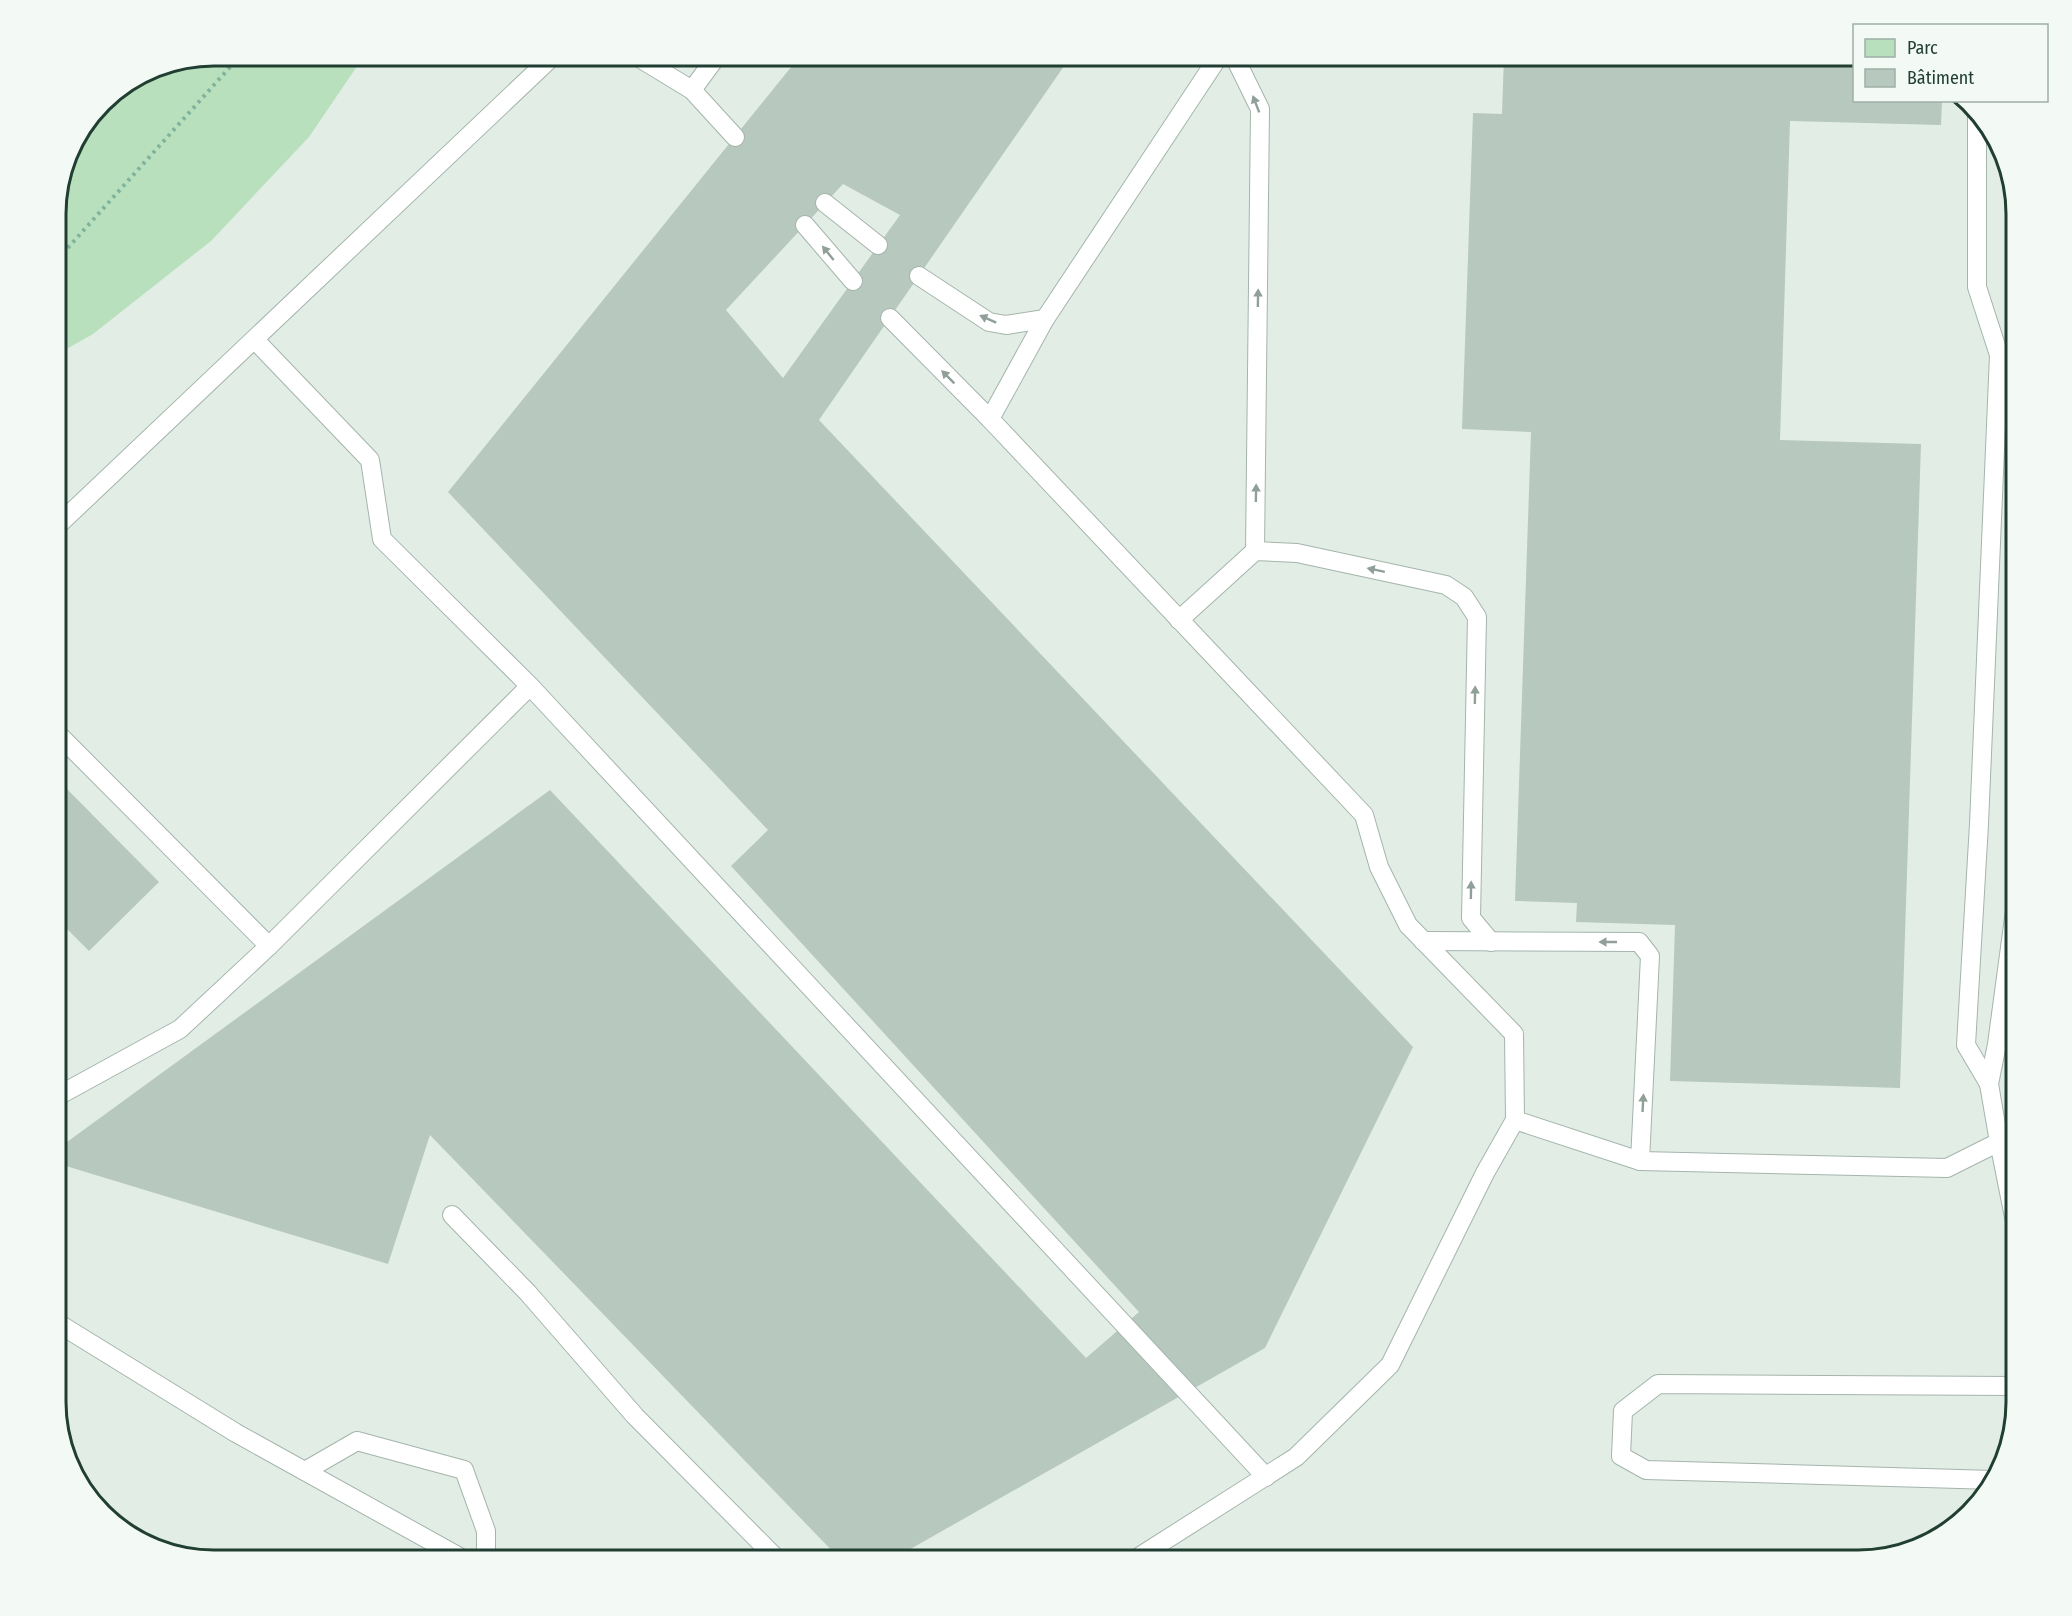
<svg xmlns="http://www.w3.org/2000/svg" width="2072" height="1616" font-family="'Fira Sans Condensed',sans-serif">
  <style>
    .green { fill: #b9e0bd }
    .building { fill: #b7c8bf; fill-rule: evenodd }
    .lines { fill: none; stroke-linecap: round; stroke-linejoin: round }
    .service-casing { stroke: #a4b5ac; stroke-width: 20 }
    .path { stroke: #80b39b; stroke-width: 4; stroke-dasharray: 3 4.5; stroke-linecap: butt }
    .service { stroke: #fff; stroke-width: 18 }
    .oneway { fill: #909f98 }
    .rim { fill: none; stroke: #203f32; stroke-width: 3 }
  </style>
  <rect width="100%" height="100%" fill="#e2ede6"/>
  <polygon class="green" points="214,56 364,56 309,137 211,241 93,334 56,355 56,204 72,144 109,95 154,67"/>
  <g class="building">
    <path d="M800,56h271l-252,364 594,627 -148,301 -374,212h-50l-411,-425 -42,129 -332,-101v-13l494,-360 536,568 53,-46 -408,-446 37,-36 -320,-338zM843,184l57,31 -117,163 -57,-68z"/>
    <polygon points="1504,56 1854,56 1854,100 1942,100 1941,125 1790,121 1780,440 1921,444 1900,1088 1670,1081 1675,925 1576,922 1577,903 1515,901 1531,432 1462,429 1473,113 1502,114"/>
    <polygon points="56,778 159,882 89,951 56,918"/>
  </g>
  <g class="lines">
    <defs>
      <g id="service">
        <polyline points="636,56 692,90 735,137"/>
        <polyline points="1234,56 1260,109 1255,551"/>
        <polyline points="692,90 717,56"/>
        <polyline points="1977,116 1977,287 1999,355 1979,824 1966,1045 1989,1084"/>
        <polyline points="825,203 878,245"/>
        <polyline points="805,225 853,281"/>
        <polyline points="919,276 989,322 1006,325 1045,319"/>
        <polyline points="890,318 990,419 1364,815 1379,867 1408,925 1514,1034 1515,1120 1485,1173 1390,1365 1296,1457 1134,1560"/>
        <polyline points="990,419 1045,319 1219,56"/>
        <polyline points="56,527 553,56"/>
        <polyline points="1179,620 1255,551 1297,553 1446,585 1464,597 1477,617 1471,918 1491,942"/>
        <polyline points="530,686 1266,1477"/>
        <polyline points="56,732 269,946 530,686 382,539 370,460 255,340"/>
        <polyline points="1423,941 1639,942 1650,956 1640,1161"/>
        <polyline points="56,1097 180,1029 269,946"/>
        <polyline points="1515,1120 1640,1161 1947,1168 1999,1142 1989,1084 1997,1044 2016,903"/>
        <polyline points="2016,1150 1999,1142 2014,1217 2016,1219"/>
        <polyline points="452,1215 528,1293 635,1416 778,1560"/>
        <polyline points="56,1322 236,1433 465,1560"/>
        <polyline points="305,1471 357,1441 464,1470 486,1531 486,1560"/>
        <polyline points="1994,1480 1646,1470 1621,1456 1623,1411 1658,1384 2016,1386"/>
      </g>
    </defs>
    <use href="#service" class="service-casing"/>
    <polyline class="path" points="56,257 65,251 240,56"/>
    <use href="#service" class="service"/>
  </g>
  <defs><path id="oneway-solid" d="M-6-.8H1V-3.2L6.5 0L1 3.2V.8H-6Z" transform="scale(1.5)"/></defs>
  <g class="oneway">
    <use href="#oneway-solid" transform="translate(1256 104) rotate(-111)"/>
    <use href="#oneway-solid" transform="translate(828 253) rotate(-129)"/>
    <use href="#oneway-solid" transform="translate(1258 298) rotate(-89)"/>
    <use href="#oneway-solid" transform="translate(988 319) rotate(-156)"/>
    <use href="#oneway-solid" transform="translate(948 377) rotate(-135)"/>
    <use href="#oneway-solid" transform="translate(1256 493) rotate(-89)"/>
    <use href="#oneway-solid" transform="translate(1376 570) rotate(-168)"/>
    <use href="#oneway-solid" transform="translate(1475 695) rotate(-89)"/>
    <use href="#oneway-solid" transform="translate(1471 890) rotate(-89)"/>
    <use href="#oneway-solid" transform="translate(1608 942) rotate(-180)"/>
    <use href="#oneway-solid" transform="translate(1643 1103) rotate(-87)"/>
  </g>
  <path d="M0 0H2072V1616H0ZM214 66H1858A148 148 0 0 1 2006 214V1402A148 148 0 0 1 1858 1550H214A148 148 0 0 1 66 1402V214A148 148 0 0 1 214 66Z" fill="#f3f9f5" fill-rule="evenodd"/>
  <path class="rim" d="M214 66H1858A148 148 0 0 1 2006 214V1402A148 148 0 0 1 1858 1550H214A148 148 0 0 1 66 1402V214A148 148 0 0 1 214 66Z"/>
  <rect x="1853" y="24" width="195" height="78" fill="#f3f9f5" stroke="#9fafa7" stroke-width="1.5"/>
  <rect x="1865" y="39" width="30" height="18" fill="#b9e0bd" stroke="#9fafa7" stroke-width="1.5"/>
  <text x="1907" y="54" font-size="18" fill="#203f32">Parc</text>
  <rect x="1865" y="69" width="30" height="18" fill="#b7c8bf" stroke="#9fafa7" stroke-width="1.5"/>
  <text x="1907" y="84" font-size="18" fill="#203f32">Bâtiment</text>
</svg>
